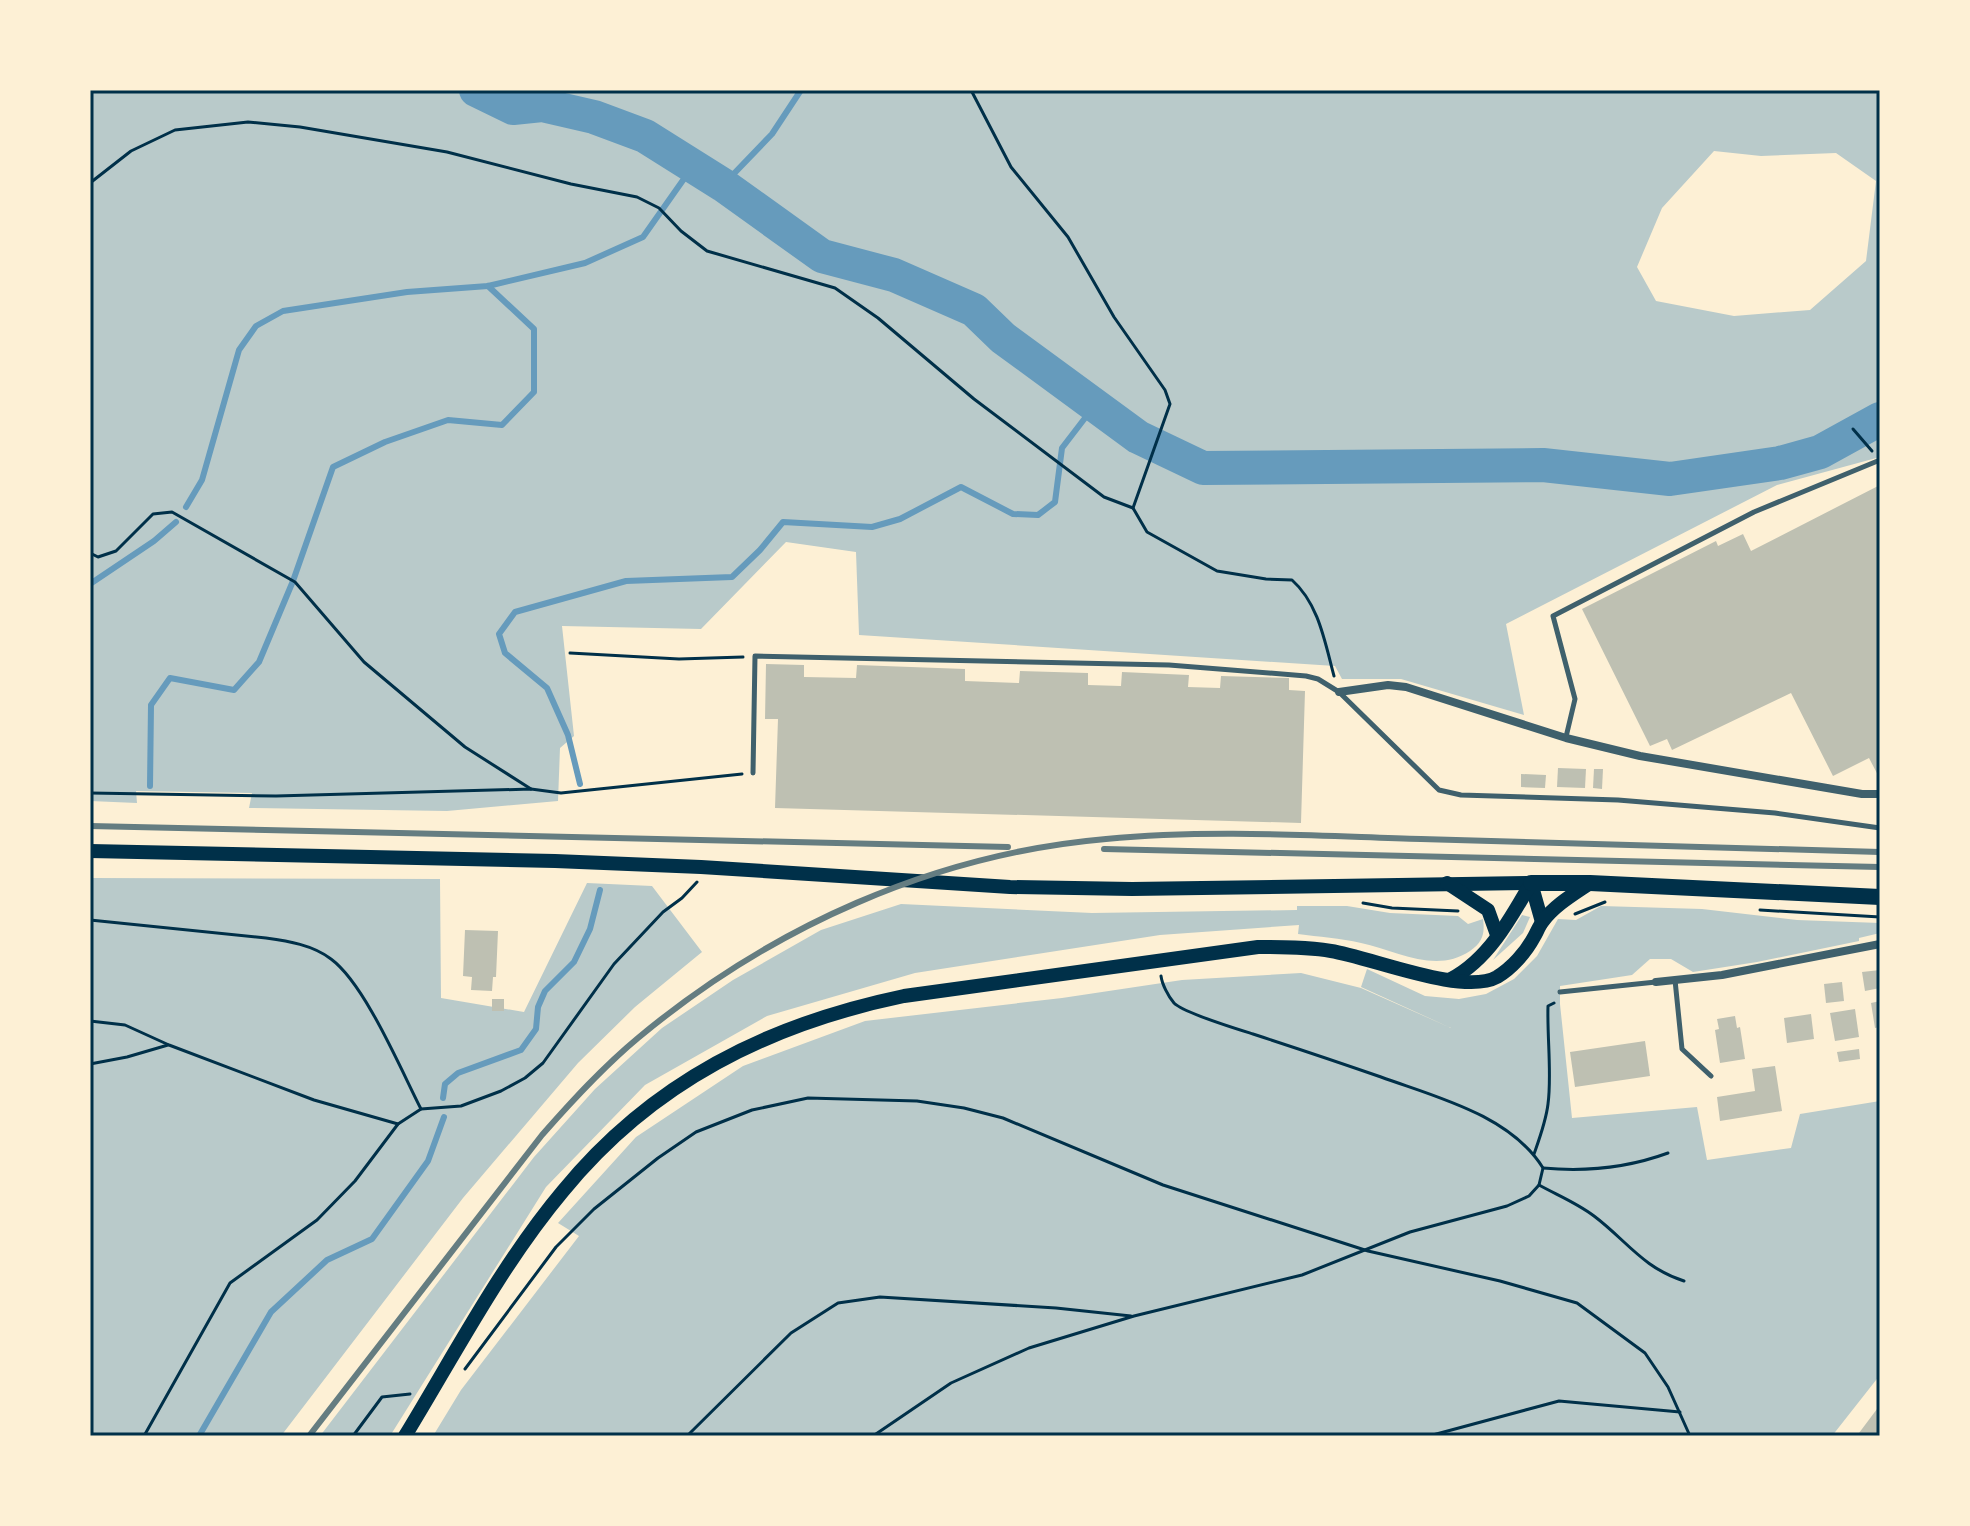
<svg xmlns="http://www.w3.org/2000/svg" width="1970" height="1526" font-family="'Noto Serif',serif">
  <style>
    .green { fill: #b9caca; fill-rule: evenodd }
    .lines { fill: none; stroke-linecap: round; stroke-linejoin: round }
    .stream { stroke: #669bbc; stroke-width: 6 }
    .river { stroke: #669bbc; stroke-width: 34 }
    .building { fill: #bec0b2 }
    .path { stroke: #003049; stroke-width: 3 }
    .service { stroke: #3f606c; stroke-width: 5 }
    .minor { stroke: #3f606c; stroke-width: 8 }
    .secondary { stroke: #003049; stroke-width: 14 }
    .primary { stroke: #003049; stroke-width: 16 }
    .rail { stroke: #657d81; stroke-width: 6 }
    .neatline { fill: none; stroke: #003049; stroke-width: 3 }
  </style>
  <rect width="100%" height="100%" fill="#fdf0d5"/>
  <g class="green">
    <path d="M90,90h1790v367l-103,28 -271,139 18,91 -123,-36h-59l-7,-13 -476,-31 -3,-83 -70,-10 -85,87 -139,-3 12,110 -14,12 -2,53 -111,10 -198,-3 3,-15 -116,-2 1,12 -47,-2zM1714,151l47,5 75,-3 40,28 -10,80 -56,49 -76,6 -78,-15 -19,-34 25,-59z"/>
    <polygon points="90,878 440,879 441,998 524,1012 587,883 652,886 702,952 635,1007 578,1063 463,1198 281,1436 90,1436"/>
    <path d="M901,904l191,9 205,-3v-4h50l43,7 68,3 10,8 15,-5c2,14 0,23 -13,32 -34,23 -73,0 -109,-8 -21,-5 -42,-6 -63,-9l1,-9 -139,10 -245,38 -148,43 -122,69 -99,102 -156,249h-70l214,-279 61,-68 67,-61 71,-48 88,-50z"/>
    <polygon points="1601,906 1702,909 1797,920 1880,923 1880,933 1859,938 1859,941 1757,962 1693,972 1671,959 1650,959 1632,975 1560,986 1560,1004 1572,1118 1697,1107 1707,1160 1791,1148 1800,1114 1880,1101 1880,1375 1832,1436 433,1436 461,1390 579,1236 558,1223 636,1137 743,1066 865,1021 1062,998 1182,980 1301,973 1361,988 1451,1028 1361,987 1367,969 1425,996 1459,999 1486,994 1514,979 1537,956 1558,919 1576,920"/>
    <polygon points="1522,915 1530,917 1523,933 1493,960"/>
  </g>
  <g class="lines">
    <g class="stream">
      <polyline points="723,185 772,134 801,90"/>
      <polyline points="186,507 202,480 239,350 256,326 283,311 407,292 488,286 585,263 643,237 693,166"/>
      <polyline points="90,584 154,541 176,522"/>
      <polyline points="580,784 568,735 547,688 505,653 499,634 515,612 626,581 732,577 760,550 783,522 872,527 900,519 961,487 1013,514 1038,515 1055,502 1062,448 1095,405"/>
      <polyline points="150,786 151,705 170,678 234,690 259,662 293,581 333,467 385,442 448,420 502,425 534,392 534,329 488,286"/>
      <polyline points="443,1098 445,1084 458,1073 521,1050 536,1029 538,1007 545,991 574,962 590,929 600,890"/>
      <polyline points="199,1436 271,1312 327,1260 372,1239 428,1161 444,1117"/>
    </g>
    <polyline class="river" points="476,90 513,108 542,105 594,117 645,136 723,185 822,256 894,275 974,310 1003,338 1138,437 1203,468 1543,465 1670,479 1780,463 1820,452 1880,419"/>
  </g>
  <g class="building">
    <polygon points="1880,485 1880,779 1869,758 1833,776 1791,693 1672,750 1667,739 1650,746 1582,609 1716,541 1718,546 1743,534 1751,551"/>
    <polygon points="766,664 804,665 804,677 856,678 857,665 965,669 965,681 1019,683 1020,671 1088,673 1088,685 1121,686 1122,672 1189,675 1188,687 1220,688 1221,676 1289,678 1289,690 1305,691 1301,823 775,808 778,719 765,719"/>
    <polygon points="1558,768 1586,769 1585,788 1557,787"/>
    <polygon points="1594,769 1603,769 1602,789 1593,788"/>
    <polygon points="1521,774 1546,775 1545,788 1521,787"/>
    <polygon points="465,930 498,931 496,977 493,977 492,991 471,990 472,977 463,976"/>
    <polygon points="1880,970 1880,988 1865,991 1862,972"/>
    <polygon points="1842,982 1844,1001 1826,1003 1824,984"/>
    <rect x="492" y="999" width="12" height="12"/>
    <polygon points="1880,1001 1880,1027 1875,1028 1871,1003"/>
    <polygon points="1855,1009 1859,1037 1835,1041 1830,1013"/>
    <polygon points="1811,1014 1814,1039 1787,1043 1784,1018"/>
    <polygon points="1735,1016 1737,1028 1740,1027 1745,1059 1720,1063 1715,1030 1719,1029 1717,1019"/>
    <polygon points="1645,1041 1650,1076 1575,1087 1570,1052"/>
    <polygon points="1859,1049 1860,1059 1839,1062 1837,1052"/>
    <polygon points="1775,1066 1782,1111 1720,1121 1717,1097 1755,1091 1752,1069"/>
    <polygon points="1880,1405 1880,1436 1863,1436 1859,1433"/>
  </g>
  <g class="lines">
    <g class="path">
      <path d="M971,90l40,77 57,70 46,80 51,73 5,14 -37,104 14,24 70,39 49,8 26,1c27,24 33,63 42,96"/>
      <polyline points="90,183 131,151 175,130 248,122 300,127 447,152 571,184 637,197 659,208 681,231 707,251 835,288 878,318 974,399 1104,497 1133,508"/>
      <polyline points="1853,429 1872,451"/>
      <polyline points="90,553 98,557 116,551 153,514 172,512 295,582 364,662 465,747 531,789"/>
      <polyline points="570,653 679,659 743,657"/>
      <polyline points="90,793 276,796 531,789 561,793 742,774"/>
      <polyline points="1363,903 1392,908 1458,911"/>
      <polyline points="1760,910 1880,917"/>
      <polyline points="1575,914 1605,902"/>
      <path d="M90,920l176,18c22,3 47,7 65,21 34,25 70,111 90,150"/>
      <polyline points="90,1021 125,1025 169,1045 314,1100 398,1124"/>
      <polyline points="90,1064 127,1057 168,1045"/>
      <path d="M1534,1154c6,-17 12,-33 14,-50 4,-29 -1,-67 0,-98l6,-3"/>
      <path d="M1543,1168c42,4 84,0 125,-15"/>
      <path d="M1539,1185c18,10 38,18 55,31 32,24 49,52 90,65"/>
      <polyline points="465,1369 556,1247 594,1209 658,1158 696,1132 752,1110 808,1098 917,1101 964,1108 1003,1118 1163,1185 1368,1251 1500,1281 1577,1303 1645,1353 1668,1387 1690,1436"/>
      <polyline points="144,1436 230,1283 317,1220 355,1181 398,1124 421,1109 461,1106 501,1091 525,1078 543,1063 614,964 663,912 682,898 697,882"/>
      <polyline points="353,1436 382,1397 410,1394"/>
      <polyline points="687,1436 791,1333 838,1303 880,1297 1056,1308 1131,1316"/>
      <path d="M873,1436l78,-53 78,-35 105,-32 168,-41 108,-43 97,-26 22,-10 10,-11 4,-17c-33,-53 -107,-71 -162,-91 -43,-15 -85,-29 -128,-43 -16,-5 -69,-21 -79,-31 -6,-7 -12,-19 -13,-27"/>
      <polyline points="1429,1436 1559,1401 1680,1412"/>
    </g>
    <g class="service">
      <polyline points="1566,737 1575,699 1553,616 1754,512 1880,460"/>
      <polyline points="753,773 755,656 1169,665 1306,676 1318,679 1339,692 1439,790 1461,795 1618,800 1775,813 1880,828"/>
      <polyline points="1675,980 1682,1049 1711,1076"/>
      <polyline points="1560,992 1656,982"/>
    </g>
    <g class="minor">
      <polyline points="1339,692 1388,685 1406,687 1566,738 1640,756 1862,794 1880,794"/>
      <polyline points="1656,982 1722,975 1880,944"/>
    </g>
    <g class="secondary">
      <polyline points="90,851 555,861 701,867 1010,887 1132,889 1531,883"/>
      <polyline points="1447,883 1488,910 1497,935"/>
      <polyline points="1531,883 1542,922"/>
      <path d="M1451,979c37,-19 60,-61 80,-96"/>
      <path d="M405,1436c50,-82 96,-171 158,-245 89,-109 206,-167 341,-195l354,-49c25,0 49,0 73,4 39,6 132,45 166,26 15,-9 29,-25 37,-40 3,-5 5,-11 9,-16 12,-16 31,-27 47,-38"/>
    </g>
    <polyline class="primary" points="1531,883 1590,883 1880,897"/>
    <g class="rail">
      <polyline points="90,826 1008,847"/>
      <polyline points="1104,849 1880,867"/>
      <path d="M309,1436l233,-301c30,-34 61,-68 96,-97 132,-110 295,-184 468,-199 104,-10 210,-3 315,0 153,4 306,8 459,13"/>
    </g>
  </g>
  <rect width="1970" height="1526" fill="none" stroke="#fdf0d5" stroke-width="184"/>
  <rect x="92" y="92" width="1786" height="1342" class="neatline"/>
</svg>
